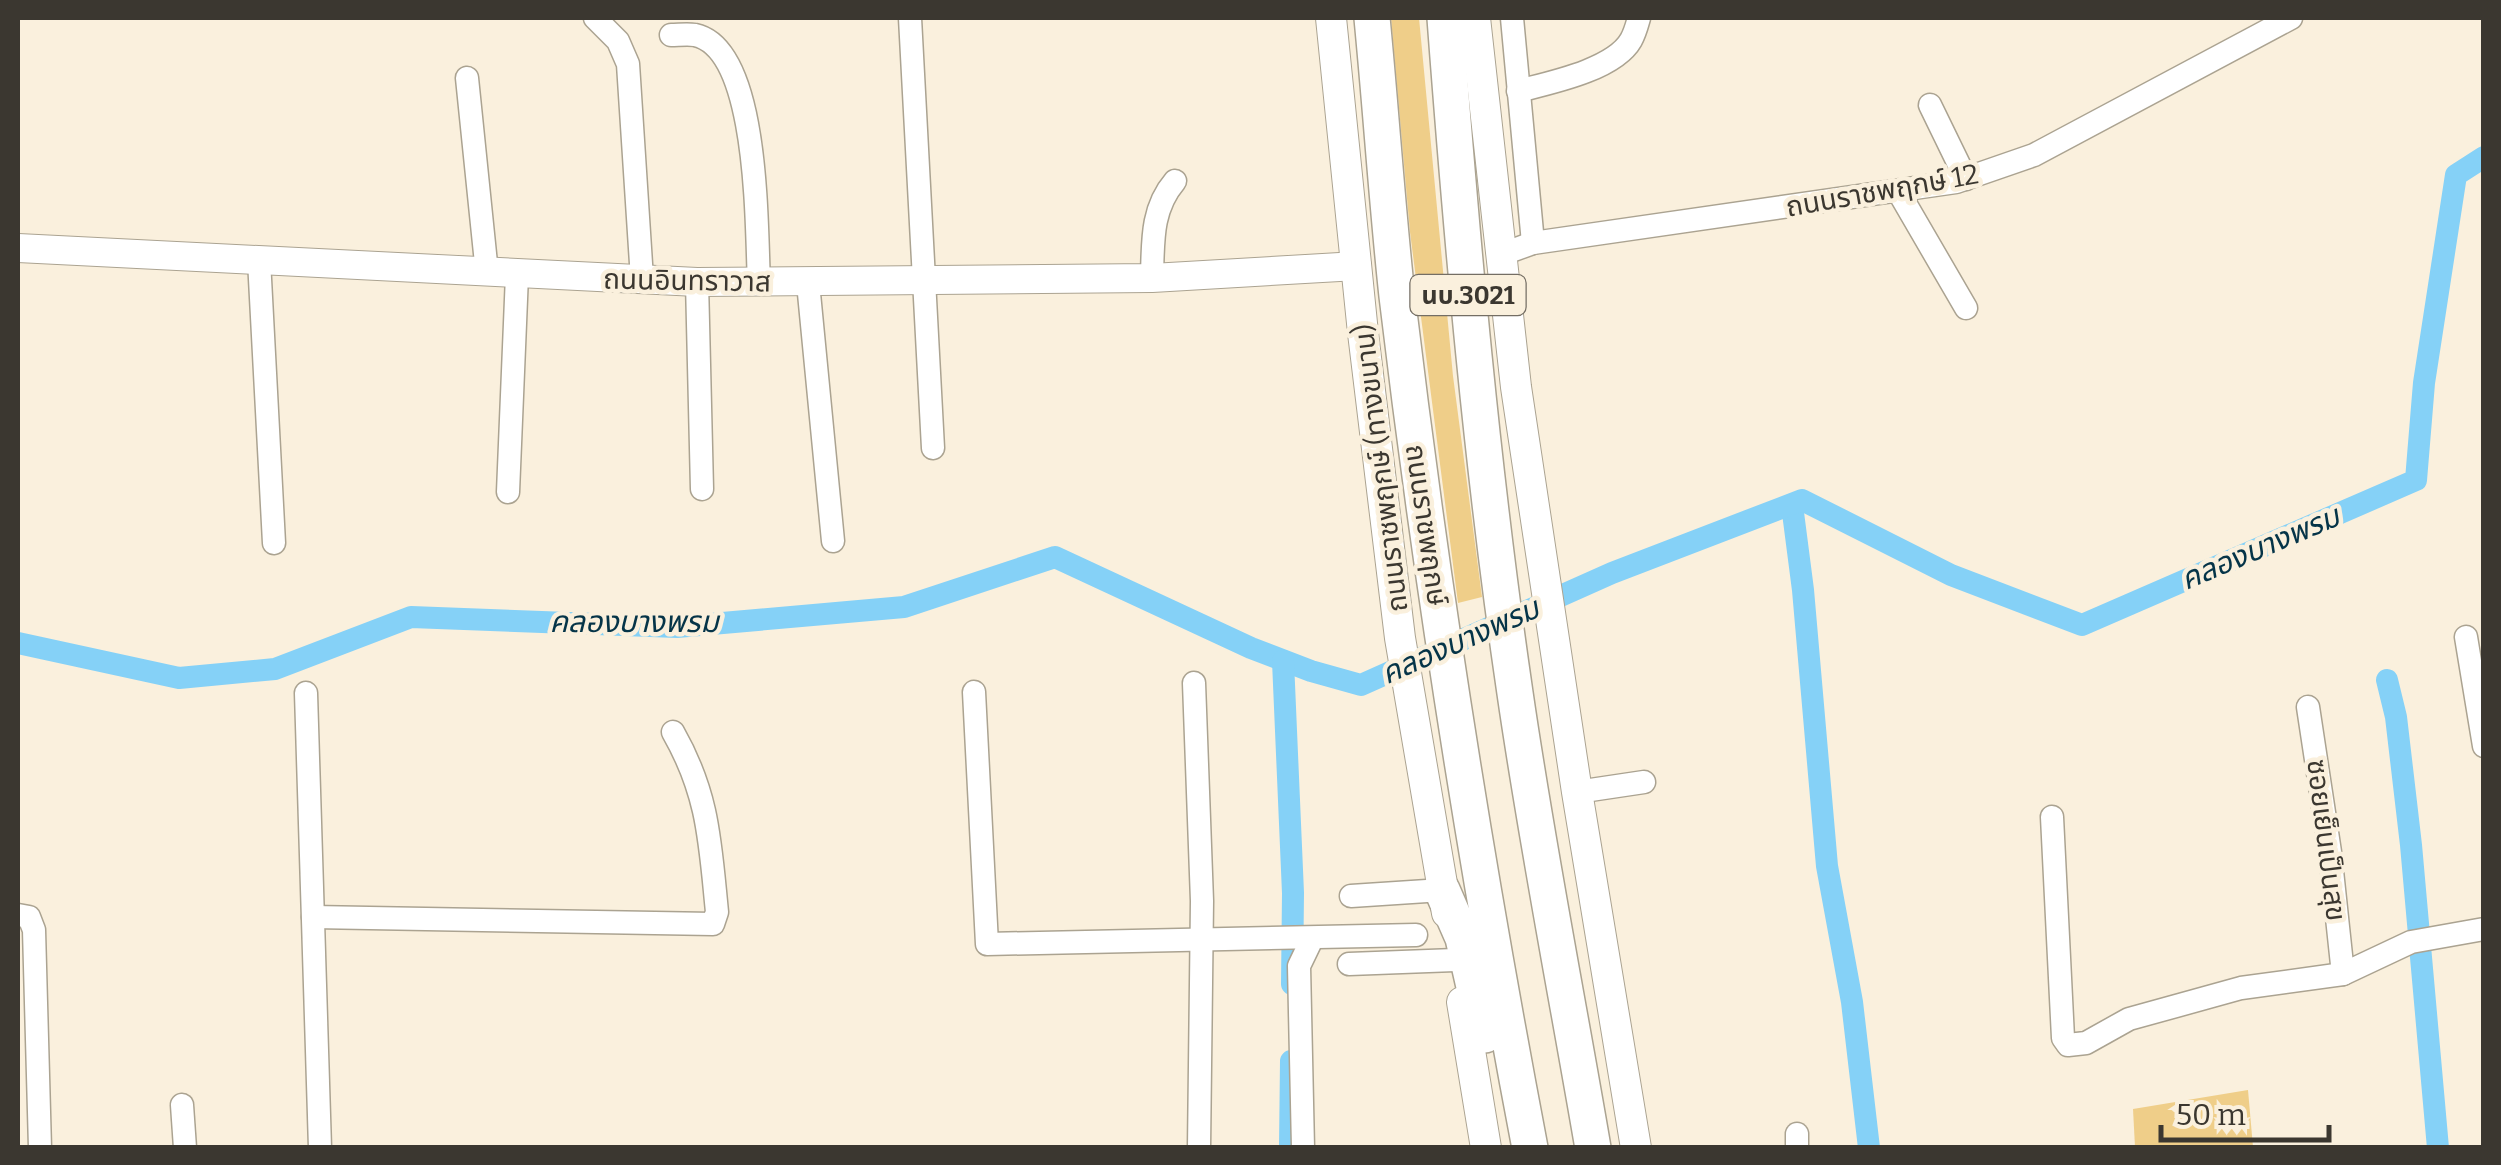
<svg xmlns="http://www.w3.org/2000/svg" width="2501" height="1165" font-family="Bitter,'Noto Sans Thai',serif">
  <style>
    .grass { fill: #efce89 }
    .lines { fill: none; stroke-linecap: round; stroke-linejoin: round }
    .canal { stroke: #85d1f7; stroke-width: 22 }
    .minor-casing { stroke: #aba391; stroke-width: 25 }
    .tertiary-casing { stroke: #aba391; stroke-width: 30 }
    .secondary-casing { stroke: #aba391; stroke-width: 32 }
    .primary-casing { stroke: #aba391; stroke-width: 38 }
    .minor { stroke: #fff; stroke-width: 22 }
    .tertiary { stroke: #fff; stroke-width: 28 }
    .secondary { stroke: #fff; stroke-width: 30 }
    .primary { stroke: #fff; stroke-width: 35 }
    .labels { text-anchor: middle; stroke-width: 9; stroke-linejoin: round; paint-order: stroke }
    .shield { fill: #faf0dd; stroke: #746e64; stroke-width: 2.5 }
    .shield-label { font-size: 25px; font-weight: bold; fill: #3b3730 }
    .street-label { font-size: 28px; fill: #3b3730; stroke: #faf0dd }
    .water-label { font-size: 30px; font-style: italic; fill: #053448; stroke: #faf0dd }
  </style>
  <rect width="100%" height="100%" fill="#faf0dd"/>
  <g class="grass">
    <polygon points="1391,18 1419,18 1453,376 1482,597 1458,603 1410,232"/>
    <polygon points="2248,1090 2253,1147 2135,1147 2133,1109"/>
  </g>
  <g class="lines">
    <g class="canal">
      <polyline points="1792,505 1803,590 1827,866 1852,1002 1869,1148"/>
      <polyline points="18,643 179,678 275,669 411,617 677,627 904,607 1055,557 1251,648 1311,671 1361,685 1612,573 1802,500 1951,575 2082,625 2416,480 2424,383 2456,175 2484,157"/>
      <polyline points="1283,661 1293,893 1292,984"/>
      <polyline points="2387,680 2396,717 2411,845 2438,1148"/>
      <polyline points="1290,1148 1291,1061"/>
    </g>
    <defs>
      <g id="minor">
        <polyline points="595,18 618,41 628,64 642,279"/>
        <polyline points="910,18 933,448"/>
        <polyline points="1512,18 1533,243"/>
        <path d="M671,35c7,0 17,-1 24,0 65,14 61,194 64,247"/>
        <polyline points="467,78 487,273"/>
        <path d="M1518,91c31,-8 96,-21 113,-51 4,-7 6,-15 8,-22"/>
        <polyline points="1930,105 1966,179"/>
        <polyline points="1898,191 1966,308"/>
        <polyline points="1500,255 1533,243 1956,182 2034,155 2291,18"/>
        <polyline points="259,260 274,543"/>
        <path d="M1152,278c1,-36 -1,-69 23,-97"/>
        <polyline points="697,282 702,489"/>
        <polyline points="808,283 833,541"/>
        <polyline points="508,492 517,275"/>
        <polyline points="2466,637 2484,746"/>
        <polyline points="1194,683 1202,901 1199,1148"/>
        <polyline points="974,692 987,944 1416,935"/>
        <polyline points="306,693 320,1148"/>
        <polyline points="2308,707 2330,852 2343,974"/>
        <polyline points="1577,792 1644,782"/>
        <polyline points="2052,817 2063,1038 2068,1045 2086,1043 2129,1019 2241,988 2343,974 2411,942 2484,929"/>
        <polyline points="1351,896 1442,890"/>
        <polyline points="18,915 29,917 34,930 40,1148"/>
        <path d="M313,917l400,7 4,-12c-7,-69 -8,-117 -44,-180"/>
        <polyline points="1349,964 1455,960"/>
        <polyline points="182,1105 185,1148"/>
        <polyline points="1797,1134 1797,1148"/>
        <polyline points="1303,1148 1299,966 1312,939"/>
      </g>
      <polyline id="tertiary" points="18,248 697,282 1152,278 1357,266"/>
      <g id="secondary">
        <polyline points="1331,18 1363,333 1400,638 1447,913"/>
        <polyline points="1475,18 1516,387 1577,792 1636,1148"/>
        <polyline points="1462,1002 1486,1148"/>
      </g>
      <g id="primary">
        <path d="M1372,18c9,92 15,186 25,278 34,285 79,569 133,852"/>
        <path d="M1445,18c17,225 37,451 70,675 22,152 52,303 78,455"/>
        <polyline points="1442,890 1463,938 1485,1035"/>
      </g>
    </defs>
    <use href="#minor" class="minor-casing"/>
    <use href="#tertiary" class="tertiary-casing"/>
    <use href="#secondary" class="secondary-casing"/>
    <use href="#primary" class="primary-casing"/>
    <use href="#minor" class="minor"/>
    <use href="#tertiary" class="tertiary"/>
    <use href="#secondary" class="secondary"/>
    <use href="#primary" class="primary"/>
  </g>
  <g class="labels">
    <rect class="shield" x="1410.5" y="275" width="115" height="40" rx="8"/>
    <g class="shield-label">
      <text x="1468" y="304">นบ.3021</text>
    </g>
    <g class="street-label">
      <text transform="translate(1882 190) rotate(-10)" y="10">ถนนราชพฤกษ์ 12</text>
      <text transform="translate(687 280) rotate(1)" y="10">ถนนอินทราวาส</text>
      <text transform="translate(1380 468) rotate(-97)" y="10">ถนนราชพฤกษ์ (ทางขนาน)</text>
      <text transform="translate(1427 525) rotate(82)" y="10">ถนนราชพฤกษ์</text>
      <text transform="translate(2327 840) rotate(83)" y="10">ซอยเย็นเป็นสุข</text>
    </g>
    <g class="water-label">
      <text transform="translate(2260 548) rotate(-23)" y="10">คลองบางพรม</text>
      <text x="634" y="632">คลองบางพรม</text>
      <text transform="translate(1460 641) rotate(-24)" y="10">คลองบางพรม</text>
    </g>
  </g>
  <rect width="2501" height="1165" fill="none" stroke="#3b3730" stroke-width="40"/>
  <path d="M2161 1125v15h168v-15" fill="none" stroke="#3b3730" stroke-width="5"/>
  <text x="2176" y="1125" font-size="30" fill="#3b3730" stroke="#faf0dd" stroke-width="8" paint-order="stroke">50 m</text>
</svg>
